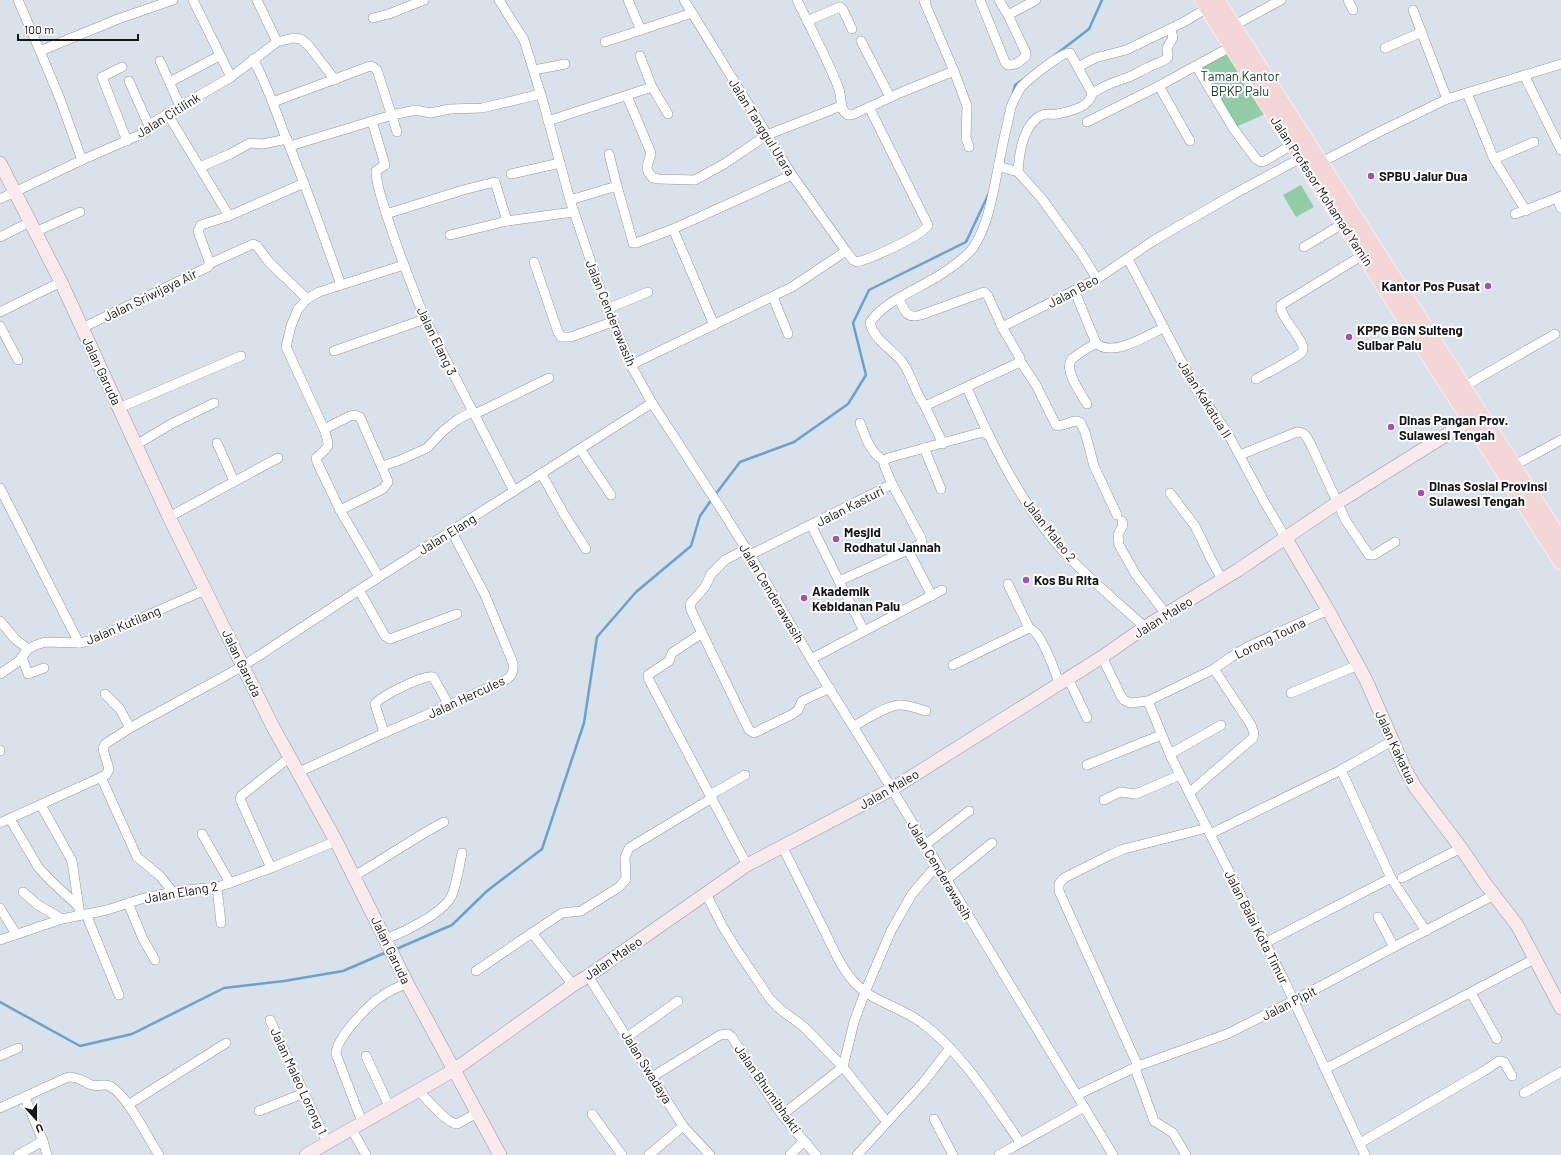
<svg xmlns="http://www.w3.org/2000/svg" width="1561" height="1155" font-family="Barlow,sans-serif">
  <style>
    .green { fill: #91cca5 }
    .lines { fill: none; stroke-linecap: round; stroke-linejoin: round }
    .stream { stroke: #69a1cf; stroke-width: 2.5 }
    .street-casing { stroke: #90989f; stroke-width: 10 }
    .secondary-casing { stroke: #90989f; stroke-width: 14 }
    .primary-casing { stroke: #fff; stroke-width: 16 }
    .street { stroke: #fff; stroke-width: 9 }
    .secondary { stroke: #faeaeb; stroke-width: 13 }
    .primary { stroke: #f5d6d7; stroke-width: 15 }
    .poi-dot { fill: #a64dba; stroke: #fff; stroke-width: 1.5 }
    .labels { text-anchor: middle; stroke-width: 4; stroke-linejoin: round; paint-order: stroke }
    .park-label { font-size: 13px; fill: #114428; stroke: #fff }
    .street-label { font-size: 13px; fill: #141719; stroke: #fff }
    .poi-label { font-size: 13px; font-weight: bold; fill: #141719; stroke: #fff; text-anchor: start }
  </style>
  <rect width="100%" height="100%" fill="#d9e1ea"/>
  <g class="green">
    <polygon points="1227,45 1279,108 1236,127 1198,65"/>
    <polygon points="1301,185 1314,207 1296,217 1283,195"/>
  </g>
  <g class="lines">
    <g class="stream">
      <polyline points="1055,55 1089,29 1102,0"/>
      <polyline points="1013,93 1015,85 1024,79"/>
      <polyline points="715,495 740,462 794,442 848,404 866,375 853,323 869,290 966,242 989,193"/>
      <polyline points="394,950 452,925 487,891 542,849 584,723 597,637 636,592 691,546 700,516 712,499"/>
      <polyline points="0,1002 80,1046 132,1034 224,988 284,981 343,971 387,952"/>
    </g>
    <defs>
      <g id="street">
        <polyline points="18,0 40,51 118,19 173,0"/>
        <polyline points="193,0 231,77"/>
        <polyline points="257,0 277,42"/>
        <polyline points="499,0 524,40 544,105 570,200 602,295 631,365 652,403 723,512 750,555 811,659 892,789 1113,1155"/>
        <polyline points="628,0 641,30"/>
        <path d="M684,0l108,175 54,76 7,9 4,2c13,-3 67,-27 71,-37l-59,-118"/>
        <path d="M797,0c14,29 30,58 42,89 3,9 0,27 13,26l50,-23 52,-21 -30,-70 2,-1"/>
        <path d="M980,0l25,62 3,3c7,1 13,-4 18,-9v-3l-18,-38"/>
        <polyline points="999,0 1008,15 1036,0"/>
        <polyline points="1348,0 1353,10"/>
        <polyline points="1413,10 1447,99"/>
        <polyline points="373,18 389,14 424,0"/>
        <polyline points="807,21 840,7 843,10 852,29"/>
        <polyline points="1233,26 1281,0"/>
        <polyline points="861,41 890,97"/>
        <polyline points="605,42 692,13"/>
        <polyline points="1385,48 1422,32"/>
        <polyline points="40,51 60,99 82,160"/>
        <polyline points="640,56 652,87"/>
        <path d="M253,59c13,24 22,49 31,74 21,50 39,101 57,152l63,-20"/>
        <polyline points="160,61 180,106"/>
        <polyline points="1196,66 1233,128 1256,159 1261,162 1265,161 1293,144"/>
        <polyline points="122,67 102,77 127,141"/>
        <polyline points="1078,67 1095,58 1126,50 1184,22 1207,8"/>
        <polyline points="534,70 565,64"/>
        <polyline points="954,71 967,106 966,138 969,147"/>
        <polyline points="1524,75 1561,150"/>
        <polyline points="129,81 149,126"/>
        <polyline points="170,82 219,56"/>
        <polyline points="1159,86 1190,141"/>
        <polyline points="1467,93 1494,159 1526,211"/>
        <polyline points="627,96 651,153 647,167 648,172 653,178 659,179 695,180 724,164 767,135 841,106"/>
        <polyline points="273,102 370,66 373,67 377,70 397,132"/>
        <polyline points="167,113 229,216"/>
        <path d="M372,121l13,44 -9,6c0,14 6,28 10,42 11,36 25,71 39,106l89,172"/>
        <polyline points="548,121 652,87 668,114"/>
        <polyline points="1087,122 1159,86 1232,46"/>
        <polyline points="290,146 392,115 416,110 430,113 450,109 482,108 541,94"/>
        <polyline points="609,154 617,186"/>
        <polyline points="1494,159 1534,142"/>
        <polyline points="1320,163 1379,132 1447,99 1561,64"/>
        <polyline points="998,166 1018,172 1042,199 1081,253 1097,279"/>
        <polyline points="200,167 230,154 250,143 263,144 287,139"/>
        <path d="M1018,172c1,-18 4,-42 19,-54 8,-6 12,-3 20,-4 11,-2 34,-7 35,-21 12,-7 24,-12 37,-16 7,-3 13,-7 20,-10 6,-4 15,-4 19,-10l-1,-9 6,-10 -2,-9"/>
        <polyline points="511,174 560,163"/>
        <polyline points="1561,196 1557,198 1561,208"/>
        <polyline points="0,199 82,160 146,132 152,123 231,77 277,42 293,38 301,39 309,46 335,80"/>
        <polyline points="570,200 617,186 633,243 636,243 673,229"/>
        <polyline points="386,214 463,190 495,182 507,221 450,235"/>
        <polyline points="1515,214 1557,198"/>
        <polyline points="507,221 573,212"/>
        <polyline points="35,232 80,212"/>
        <polyline points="0,237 30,222"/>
        <polyline points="1304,247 1344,223"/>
        <polyline points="1128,259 1196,389 1227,432 1265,503 1285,537"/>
        <polyline points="534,262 558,332 561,337 571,337 612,322"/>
        <polyline points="209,264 253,244 257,246 269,262 307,299"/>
        <path d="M341,285l-22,7 -12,7 -9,10 -7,17 -5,21 38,82c6,19 7,16 -8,29l1,4 23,48 39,67"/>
        <path d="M1075,292l21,51c16,15 50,-7 67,-15"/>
        <polyline points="773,297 788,334"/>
        <path d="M899,299c6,12 7,20 22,16l63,-23 4,4 14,31"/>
        <polyline points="607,309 648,292"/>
        <polyline points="0,312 61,282"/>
        <polyline points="714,325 673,229 792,175"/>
        <polyline points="0,326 18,360"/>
        <polyline points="82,328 208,267 209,264 209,261 198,231 201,225 229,216 304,183"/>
        <polyline points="334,351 425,319"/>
        <path d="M1020,361l16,24 20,40c9,3 16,-7 24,-3l5,10 9,34 23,49"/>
        <polyline points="631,365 792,287 846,251"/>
        <path d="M1256,379c9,-5 41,-21 46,-27 7,-9 -24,-35 -21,-47l82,-50"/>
        <polyline points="1463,387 1555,334"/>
        <path d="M967,388c25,56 54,116 95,162 26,28 55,52 83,77"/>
        <path d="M1087,404c-6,-10 -24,-35 -15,-45 7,-6 16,-11 24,-16"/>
        <path d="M925,406c-10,-13 -13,-30 -22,-43 -11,-15 -28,-21 -33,-40 13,-22 51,-35 73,-50 9,-6 23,-16 30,-25 16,-24 20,-57 26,-84 3,-19 8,-38 12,-57 3,-7 6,-13 10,-20 7,-7 40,-35 49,-34l22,40"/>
        <polyline points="119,408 241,356"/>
        <polyline points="475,414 549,378"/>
        <path d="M860,423c6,15 10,29 24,38"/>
        <polyline points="324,429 350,416 354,415 360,417 387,479 388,482 383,489 340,510"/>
        <polyline points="217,443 234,481"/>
        <polyline points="943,444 925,406 1018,363 1020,358 1002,327 1097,279 1153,241 1234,194 1301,158"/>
        <polyline points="136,445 171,424 214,403"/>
        <polyline points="924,448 941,489"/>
        <polyline points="580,449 611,495"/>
        <path d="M1240,455l57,-23c9,0 10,6 14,13l35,76 23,34h5l21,-13"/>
        <polyline points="382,466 398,461 427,448 443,431 457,420 473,411"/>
        <polyline points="1513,466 1561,440"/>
        <polyline points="541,473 565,516 586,549"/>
        <polyline points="0,488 79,643"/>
        <polyline points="1170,493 1195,526 1211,559 1222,580"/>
        <polyline points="169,517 278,458"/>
        <polyline points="1122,521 1123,525 1118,535 1119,545 1136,575 1166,614"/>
        <polyline points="811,525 864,631"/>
        <polyline points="908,550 932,596"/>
        <polyline points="750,555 892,484 884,465 884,461 888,458 979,433 985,433 989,436"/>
        <polyline points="839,581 919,545 922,543 921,538 892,484"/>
        <path d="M1008,584l21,44c12,3 26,43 30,55"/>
        <polyline points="359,590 385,636 390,639 457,614"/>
        <polyline points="0,621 15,639 28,649"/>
        <polyline points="702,633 691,610 690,604 705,587 711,574 725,560 746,549"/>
        <polyline points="22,657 28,674 44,668"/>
        <polyline points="1102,657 1121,696 1124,700 1130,703 1148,701 1214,669 1231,657 1247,647 1328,610"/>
        <polyline points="811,659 942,590"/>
        <polyline points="953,665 1029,628"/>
        <polyline points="0,674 19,661 28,649 36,645 45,642 79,643 89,641 205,590"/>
        <polyline points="1068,678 1087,718"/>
        <polyline points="1291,693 1358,665"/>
        <polyline points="105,694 120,709 130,728"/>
        <polyline points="1148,701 1171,757 1286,984 1365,1155"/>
        <path d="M854,726c12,-6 31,-20 45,-21 9,-1 18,4 27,6"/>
        <path d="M384,733l-9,-29c6,-8 48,-29 58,-27l16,28"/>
        <polyline points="0,750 0,751"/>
        <polyline points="1170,754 1221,725"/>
        <polyline points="1087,765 1161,735"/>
        <polyline points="1341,770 1392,741"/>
        <path d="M299,772l83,-38 120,-52c9,-5 12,-8 11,-19l-28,-68 -33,-63"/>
        <polyline points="101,777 137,857 160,876 173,892"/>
        <polyline points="1189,793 1253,738 1254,733 1251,725 1214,669"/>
        <polyline points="710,795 745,775"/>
        <polyline points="1104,800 1120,792 1136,794 1180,775"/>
        <polyline points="41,805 72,861 80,915"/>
        <polyline points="10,819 38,867 50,880 78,906"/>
        <polyline points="0,823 106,775 109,769 103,749 105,744 130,728 243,666 379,577 652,403"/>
        <polyline points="202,834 230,883"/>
        <polyline points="1210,834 1341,770 1391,878 1426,931"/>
        <polyline points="925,845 969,811"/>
        <path d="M782,846c14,28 28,56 42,84 9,18 17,38 31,53 18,19 46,24 67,40 39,28 71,80 98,119"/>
        <polyline points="747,865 649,680 648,675 669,661 672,653 702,633 749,730 754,733 793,714 798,710 802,701 830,688"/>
        <polyline points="271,868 240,799 242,795 290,757"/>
        <path d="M354,876c31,-17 59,-38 90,-54"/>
        <polyline points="1402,878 1461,848"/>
        <polyline points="946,880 992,843"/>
        <polyline points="217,887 221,923"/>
        <polyline points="23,892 38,905 62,919"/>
        <polyline points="706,894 723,927 737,950 770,999 781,1010 803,1026 843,1067 887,1122"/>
        <polyline points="128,903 143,939 155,960"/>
        <polyline points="0,908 16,934"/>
        <polyline points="86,914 119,995"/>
        <polyline points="1378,917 1394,947"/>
        <path d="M386,939c18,-7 58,-26 66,-44 5,-13 7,-28 10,-42"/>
        <polyline points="0,940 62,919 107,910 141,899 177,891 217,887 227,884 271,868 336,841"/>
        <polyline points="1265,943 1391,878"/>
        <polyline points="476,971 532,933"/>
        <polyline points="588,976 683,1126 710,1155"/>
        <polyline points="573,985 532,933 562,913 581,911 619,887 626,879 625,857 629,848 712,798"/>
        <polyline points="1471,993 1497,1039"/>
        <polyline points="270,1020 327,1142"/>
        <polyline points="627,1037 678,1001"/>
        <polyline points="0,1056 18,1048"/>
        <polyline points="366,1056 389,1106"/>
        <polyline points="1138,1066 1059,891 1059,884 1064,878 1112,854 1124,849 1207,828"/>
        <polyline points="1135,1068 1154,1121 1173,1133 1186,1155"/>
        <polyline points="1325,1069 1534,959"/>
        <polyline points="652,1077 720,1035 728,1034 732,1037 754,1073 782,1115 816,1155"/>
        <path d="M418,1090c8,8 28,33 39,34l20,-11"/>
        <polyline points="1524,1093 1561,1072"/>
        <polyline points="1077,1095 1138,1066 1227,1034 1293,1001 1394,947 1494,895"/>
        <polyline points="25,1098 43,1141 47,1155"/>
        <polyline points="128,1105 226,1043"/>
        <path d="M0,1108l68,-31c14,0 13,5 24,8 6,2 12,-2 18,1 17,9 38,52 49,69"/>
        <polyline points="259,1111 304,1093"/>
        <polyline points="592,1114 622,1155"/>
        <polyline points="782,1115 843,1067 854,1022 865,992 891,931 912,894 937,865"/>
        <polyline points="934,1119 953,1155"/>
        <path d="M362,1122l-26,-68c0,-16 33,-50 46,-58 8,-6 17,-9 25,-13"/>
        <polyline points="351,1128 366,1155"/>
        <polyline points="1360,1143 1484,1071 1499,1061 1504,1062 1512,1076"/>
        <polyline points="18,1155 43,1141"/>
        <polyline points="649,1155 683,1126"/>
        <polyline points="790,1155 804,1141"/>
        <polyline points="857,1155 923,1083 950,1048"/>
        <polyline points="999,1155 1084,1107"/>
      </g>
      <g id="secondary">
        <polyline points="0,163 61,282 169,517 272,725 336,841 407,983 500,1155"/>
        <polyline points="1285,537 1328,610 1366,680 1405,769 1415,787 1461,848 1484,882 1517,925 1561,1008"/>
        <polyline points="306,1155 454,1070 573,985 588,976 747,865 892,789 1102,657 1145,627 1238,570 1337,503 1470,420"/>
      </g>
      <g id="primary">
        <polyline points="1202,0 1243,65 1264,100 1561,562"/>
        <polyline points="1217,0 1561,540"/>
      </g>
    </defs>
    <use href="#street" class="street-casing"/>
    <use href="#secondary" class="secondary-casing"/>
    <use href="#primary" class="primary-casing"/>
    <use href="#street" class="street"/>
    <use href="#secondary" class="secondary"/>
    <use href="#primary" class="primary"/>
  </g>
  <g class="poi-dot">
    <circle cx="1371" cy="176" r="4"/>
    <circle cx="1488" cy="286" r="4"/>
    <circle cx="1349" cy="337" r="4"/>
    <circle cx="1391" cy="427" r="4"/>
    <circle cx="1421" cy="493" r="4"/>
    <circle cx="836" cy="539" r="4"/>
    <circle cx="1026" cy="580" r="4"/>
    <circle cx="804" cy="598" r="4"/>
  </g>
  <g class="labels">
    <g class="park-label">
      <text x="1240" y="81">Taman Kantor<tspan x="1240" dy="15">BPKP Palu</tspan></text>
    </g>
    <g class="street-label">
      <text transform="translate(168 115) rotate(-32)" y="5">Jalan Citilink</text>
      <text transform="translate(762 127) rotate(58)" y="5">Jalan Tanggul Utara</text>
      <text transform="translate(1322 191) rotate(57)" y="5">Jalan Profesor Mohamad Yamin</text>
      <text transform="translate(1073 291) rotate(-28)" y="5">Jalan Beo</text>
      <text transform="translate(150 295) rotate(-26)" y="5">Jalan Sriwijaya Air</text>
      <text transform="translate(611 313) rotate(68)" y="5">Jalan Cenderawasih</text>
      <text transform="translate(437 341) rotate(64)" y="5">Jalan Elang 3</text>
      <text transform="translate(102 371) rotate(65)" y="5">Jalan Garuda</text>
      <text transform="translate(1205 399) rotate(58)" y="5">Jalan Kakatua II</text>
      <text transform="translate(850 506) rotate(-27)" y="5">Jalan Kasturi</text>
      <text transform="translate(1050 530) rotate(52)" y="5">Jalan Maleo 2</text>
      <text transform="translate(447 534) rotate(-32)" y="5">Jalan Elang</text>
      <text transform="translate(772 593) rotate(59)" y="5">Jalan Cenderawasih</text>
      <text transform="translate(1163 617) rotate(-32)" y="5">Jalan Maleo</text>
      <text transform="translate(123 625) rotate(-23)" y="5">Jalan Kutilang</text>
      <text transform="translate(1270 638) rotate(-26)" y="5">Lorong Touna</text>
      <text transform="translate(242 663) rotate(64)" y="5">Jalan Garuda</text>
      <text transform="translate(466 697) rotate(-25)" y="5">Jalan Hercules</text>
      <text transform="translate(1396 747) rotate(65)" y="5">Jalan Kakatua</text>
      <text transform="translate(889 789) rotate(-30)" y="5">Jalan Maleo</text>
      <text transform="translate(940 870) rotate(59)" y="5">Jalan Cenderawasih</text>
      <text transform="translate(181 892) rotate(-10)" y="5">Jalan Elang 2</text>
      <text transform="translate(1257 927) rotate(63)" y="5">Jalan Balai Kota Timur</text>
      <text transform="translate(391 950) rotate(64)" y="5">Jalan Garuda</text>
      <text transform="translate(613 958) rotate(-34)" y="5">Jalan Maleo</text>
      <text transform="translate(1289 1003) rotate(-27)" y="5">Jalan Pipit</text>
      <text transform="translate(647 1067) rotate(58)" y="5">Jalan Swadaya</text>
      <text transform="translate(299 1081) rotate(65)" y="5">Jalan Maleo Lorong 1</text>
      <text transform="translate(768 1089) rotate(55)" y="5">Jalan Bhumibhakti</text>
    </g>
    <g class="poi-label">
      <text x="1379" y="181">SPBU Jalur Dua</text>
      <text x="1480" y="291" text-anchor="end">Kantor Pos Pusat</text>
      <text x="1357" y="335">KPPG BGN Sulteng<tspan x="1357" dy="15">Sulbar Palu</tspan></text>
      <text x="1399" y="425">Dinas Pangan Prov.<tspan x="1399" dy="15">Sulawesi Tengah</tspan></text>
      <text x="1429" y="491">Dinas Sosial Provinsi<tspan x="1429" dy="15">Sulawesi Tengah</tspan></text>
      <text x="844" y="537">Mesjid<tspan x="844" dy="15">Rodhatul Jannah</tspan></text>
      <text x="1034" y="585">Kos Bu Rita</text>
      <text x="812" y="596">Akademik<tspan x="812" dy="15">Kebidanan Palu</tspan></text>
    </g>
  </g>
  <g transform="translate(36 1119) rotate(159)" stroke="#ffffff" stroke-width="3" paint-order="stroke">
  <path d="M0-3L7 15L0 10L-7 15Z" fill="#141719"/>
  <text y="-6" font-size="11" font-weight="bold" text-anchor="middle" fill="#141719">U</text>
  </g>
  <path d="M18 34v6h120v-6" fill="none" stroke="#141719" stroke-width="2"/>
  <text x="24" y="34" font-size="12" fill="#141719" stroke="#ffffff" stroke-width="3" paint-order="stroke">100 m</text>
</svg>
